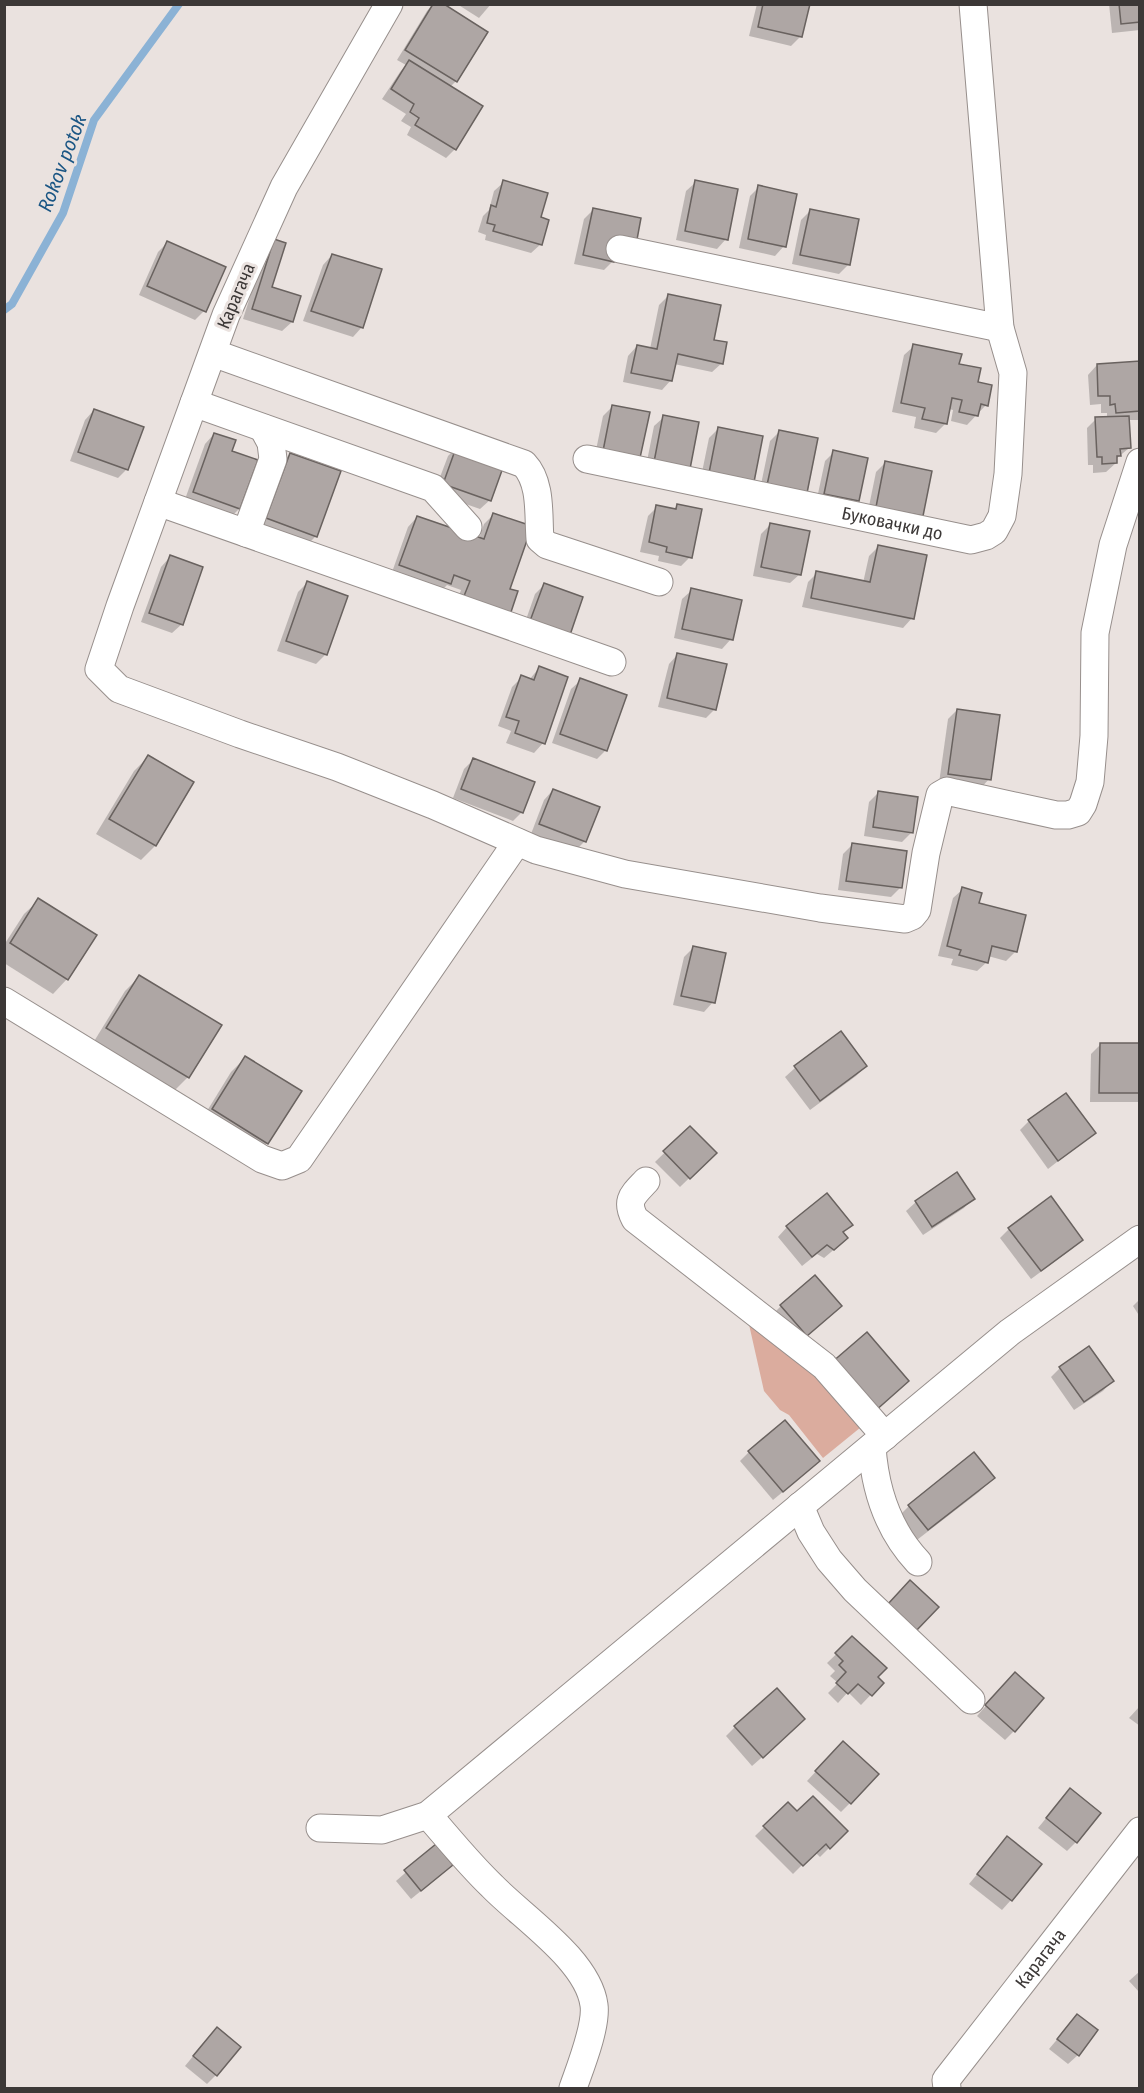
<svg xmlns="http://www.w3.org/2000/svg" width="1144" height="2093" font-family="'Fira Sans Condensed',sans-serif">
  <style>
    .green { fill: #dbac9e }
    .shadow { fill: #0003 }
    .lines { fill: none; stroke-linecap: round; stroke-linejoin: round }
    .stream { stroke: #8bb2d5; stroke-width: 8 }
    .building { fill: #aea6a4; stroke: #69625f; stroke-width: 1.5 }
    .minor-casing { stroke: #978f8c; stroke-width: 29 }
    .minor { stroke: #fff; stroke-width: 27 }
    .labels { text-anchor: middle; stroke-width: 6; stroke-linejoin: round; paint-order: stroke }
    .street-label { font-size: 18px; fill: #3c3837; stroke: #eae2df }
    .water-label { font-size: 20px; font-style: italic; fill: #1b5684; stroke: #eae2df }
  </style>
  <rect width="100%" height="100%" fill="#eae2df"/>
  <polygon class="green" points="748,1320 819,1370 866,1423 823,1458 789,1415 780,1410 764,1391"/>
  <g class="shadow">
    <polygon points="433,4 456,81 450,87 455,149 446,158 407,135 411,127 401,121 406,114 382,99 400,72 406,65 397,60 427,11"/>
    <polygon points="457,4 491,4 479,18"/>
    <polygon points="757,4 808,4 801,36 791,46 749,36"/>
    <polygon points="1109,4 1140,4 1140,30 1112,33"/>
    <polygon points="504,182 539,218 541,244 531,253 485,240 486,235 478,232 483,216 489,210 494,191"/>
    <polygon points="696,182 726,239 717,249 676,240 686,191"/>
    <polygon points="759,187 784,246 775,256 739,248 750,196"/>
    <polygon points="593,210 613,261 604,270 574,264 584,219"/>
    <polygon points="810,211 849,264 839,274 792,264 801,220"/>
    <polygon points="274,241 270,288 300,297 292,322 282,331 243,319 265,250"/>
    <polygon points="167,243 204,311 195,320 139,295 158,252"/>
    <polygon points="332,255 362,327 353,337 303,321 323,265"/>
    <polygon points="669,295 712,341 722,363 712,372 674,364 671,380 662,390 623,382 628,356 637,346 650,349 659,305"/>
    <polygon points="914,346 958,365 976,383 986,405 967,425 951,421 953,410 949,409 946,423 936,433 914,428 916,417 892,412 904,355"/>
    <polygon points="1140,363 1140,420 1128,420 1129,448 1116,459 1116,463 1106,472 1093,473 1093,465 1088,465 1087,428 1096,419 1107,418 1107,413 1101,413 1101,404 1090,405 1088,375 1097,365"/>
    <polygon points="613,406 639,458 594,460 603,416"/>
    <polygon points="94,410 127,469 118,478 70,461 85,420"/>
    <polygon points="664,417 697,424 645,471 654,426"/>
    <polygon points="719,428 762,437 700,482 709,438"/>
    <polygon points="779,432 817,440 759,494 770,441"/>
    <polygon points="214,434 231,452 239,509 230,518 184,502 205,444"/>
    <polygon points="457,447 490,500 480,509 434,493 448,456"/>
    <polygon points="834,452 858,500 849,510 816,503 825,461"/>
    <polygon points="290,454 316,536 307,545 258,528 281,464"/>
    <polygon points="886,462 921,516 912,525 867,516 876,472"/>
    <polygon points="678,505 690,557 681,566 658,561 659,556 640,552 648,516 657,507 673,510"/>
    <polygon points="494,514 530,527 454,610 461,590 447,585 440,592 391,575 408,527 417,517 479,539 484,524"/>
    <polygon points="771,524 800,574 790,583 753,576 761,534"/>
    <polygon points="878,547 912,618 903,628 802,607 808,582 817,573 863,583 869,556"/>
    <polygon points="170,557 182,624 172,633 141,622 161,567"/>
    <polygon points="307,583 346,597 325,655 316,664 277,651 298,592"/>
    <polygon points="544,585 559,644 522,631 535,594"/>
    <polygon points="692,590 731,639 722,649 674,638 682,599"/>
    <polygon points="678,654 715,709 706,718 658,707 669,664"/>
    <polygon points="539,668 543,743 534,753 506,743 511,731 498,726 512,687 522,677 529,680"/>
    <polygon points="581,680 606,750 597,759 552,743 571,689"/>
    <polygon points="957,710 989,779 980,789 939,783 948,719"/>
    <polygon points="148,757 192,783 155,846 141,860 96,834 134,771"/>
    <polygon points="473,760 522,812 513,821 453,798 464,769"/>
    <polygon points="553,790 598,808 584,842 575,851 531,834 544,800"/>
    <polygon points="878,793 912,832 902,842 864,836 869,802"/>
    <polygon points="852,845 905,852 900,888 891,897 838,890 843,854"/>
    <polygon points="963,889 1016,951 1006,961 988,956 987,962 977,971 951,965 953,959 938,956 953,898"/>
    <polygon points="39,900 67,979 53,994 4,963 4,945 24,914"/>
    <polygon points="693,948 713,1002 704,1012 673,1005 684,957"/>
    <polygon points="139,977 188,1077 174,1091 93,1043 125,991"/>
    <polygon points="841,1033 866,1066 856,1076 810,1110 785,1077 795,1068"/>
    <polygon points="1100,1045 1140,1045 1140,1102 1090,1102 1091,1054"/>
    <polygon points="245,1058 300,1091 267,1143 253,1158 199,1124 231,1072"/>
    <polygon points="1029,1121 1094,1133 1048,1169 1020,1130"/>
    <polygon points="690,1128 715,1153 680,1187 655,1162"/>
    <polygon points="973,1198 964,1208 923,1235 906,1211 916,1202"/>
    <polygon points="851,1225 842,1233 837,1247 824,1258 817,1254 802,1266 778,1237 787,1227"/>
    <polygon points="1009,1229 1081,1240 1072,1249 1031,1279 1000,1238"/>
    <polygon points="1140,1299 1140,1317 1133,1306"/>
    <polygon points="781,1306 831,1315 797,1344 772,1315"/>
    <polygon points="1060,1368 1112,1381 1103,1391 1074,1410 1051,1377"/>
    <polygon points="749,1452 808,1471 773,1500 740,1461"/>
    <polygon points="993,1478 979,1492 913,1543 895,1520 909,1506"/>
    <polygon points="853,1638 876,1677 882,1683 861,1705 848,1692 838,1703 828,1693 838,1683 830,1676 835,1671 827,1663"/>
    <polygon points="1006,1683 1014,1731 1005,1740 977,1716"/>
    <polygon points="1140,1706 1140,1726 1129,1718"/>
    <polygon points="735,1727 794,1729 752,1766 726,1736"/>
    <polygon points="834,1752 850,1803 841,1812 807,1781"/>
    <polygon points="1061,1800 1076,1842 1067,1851 1038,1828"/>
    <polygon points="788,1804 797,1813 846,1831 820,1857 815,1852 793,1874 755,1836"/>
    <polygon points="1007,1838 1011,1900 1002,1910 969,1884"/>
    <polygon points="436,1846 442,1874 411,1899 396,1881"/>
    <polygon points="1140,1971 1140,1993 1129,1981"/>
    <polygon points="1077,2016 1078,2055 1068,2064 1049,2049"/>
    <polygon points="208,2038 216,2075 207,2084 185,2066"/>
  </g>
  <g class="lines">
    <polyline class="stream" points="4,310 12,304 63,213 94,120 179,4"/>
  </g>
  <g class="building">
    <polygon points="433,4 444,4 488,32 457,82 405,50"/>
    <polygon points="763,4 810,4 802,37 758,27"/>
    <polygon points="1119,4 1140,4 1140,22 1121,24"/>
    <polygon points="409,60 483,106 456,150 415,125 419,118 410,112 414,104 391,89"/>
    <polygon points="503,180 548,193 541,217 549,220 542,245 493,231 495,225 487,223 491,205 496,207"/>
    <polygon points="695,180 738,189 728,240 685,231"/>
    <polygon points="758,185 797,194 786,247 748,239"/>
    <polygon points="593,208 641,218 636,245 618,242 614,262 583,255"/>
    <polygon points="810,209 859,219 850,265 800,255"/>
    <polygon points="274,239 286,243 272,287 301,296 293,322 252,309"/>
    <polygon points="167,241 226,267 206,312 147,286"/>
    <polygon points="332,254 382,269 363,328 311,311"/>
    <polygon points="668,294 721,305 714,340 727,342 723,364 678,354 672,381 631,373 637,345 657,349"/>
    <polygon points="913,344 962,354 959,364 981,368 978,382 992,385 988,406 981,404 978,416 959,412 962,400 952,398 947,424 922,419 925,408 901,403"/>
    <polygon points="1140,361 1140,411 1116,413 1115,404 1110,405 1110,396 1098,396 1097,364"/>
    <polygon points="612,405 650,412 640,458 603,451"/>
    <polygon points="94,409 144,427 128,470 78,452"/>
    <polygon points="663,415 699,422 690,469 654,462"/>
    <polygon points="1129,416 1131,448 1120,449 1121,456 1117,456 1117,463 1102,464 1102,457 1097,457 1095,417"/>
    <polygon points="718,427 763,436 754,482 709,473"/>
    <polygon points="779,430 818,438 807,493 767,485"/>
    <polygon points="214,433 236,440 232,451 258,460 240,509 193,492"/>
    <polygon points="457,445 505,462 491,501 443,484"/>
    <polygon points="833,450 868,458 859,501 824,494"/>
    <polygon points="290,453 341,471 317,537 266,518"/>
    <polygon points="885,461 932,471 923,516 876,507"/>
    <polygon points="677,504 702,509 692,558 666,552 667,547 649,542 656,505 676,509"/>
    <polygon points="493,513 532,526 510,589 518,591 509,618 462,601 470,581 454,575 451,584 399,565 417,516 484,539"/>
    <polygon points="770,523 810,531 801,575 761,567"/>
    <polygon points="878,545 927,555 914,619 811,598 816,571 870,582"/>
    <polygon points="170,555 203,567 183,625 149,613"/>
    <polygon points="307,581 348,596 327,655 286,641"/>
    <polygon points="544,583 583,597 570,635 530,621"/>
    <polygon points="691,588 742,600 733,640 682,629"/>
    <polygon points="677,653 727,664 716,710 667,698"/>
    <polygon points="539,666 568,677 545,744 515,733 519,721 506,717 521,675 534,680"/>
    <polygon points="580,678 627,695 607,751 560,734"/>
    <polygon points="957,709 1000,715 991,780 948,774"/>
    <polygon points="148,755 194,782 156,846 109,819"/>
    <polygon points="473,758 535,782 523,813 461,789"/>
    <polygon points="553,789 600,807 586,842 539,824"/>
    <polygon points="878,791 918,797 913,833 873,827"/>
    <polygon points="852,843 907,851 902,888 846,881"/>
    <polygon points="962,887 982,893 979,903 1026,915 1017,952 992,946 988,963 959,955 961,950 947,946"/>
    <polygon points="38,898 97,935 68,980 10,943"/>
    <polygon points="693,946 726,953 715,1003 681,996"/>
    <polygon points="139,975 222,1025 189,1078 106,1028"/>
    <polygon points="841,1031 867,1066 820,1101 794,1066"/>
    <polygon points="1100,1043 1140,1043 1140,1093 1099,1093"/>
    <polygon points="245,1056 302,1091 268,1144 212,1109"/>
    <polygon points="1066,1093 1096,1133 1058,1161 1028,1120"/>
    <polygon points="690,1126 717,1153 690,1179 663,1151"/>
    <polygon points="957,1172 975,1199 932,1227 915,1201"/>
    <polygon points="827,1193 853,1225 843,1232 848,1238 834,1250 827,1245 812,1257 786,1226"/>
    <polygon points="1051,1196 1083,1240 1041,1271 1008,1228"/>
    <polygon points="815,1275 842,1306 807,1336 780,1305"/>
    <polygon points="867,1332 909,1381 874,1412 831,1363"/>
    <polygon points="1089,1346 1114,1381 1084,1402 1059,1367"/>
    <polygon points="785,1420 820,1461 783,1492 748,1451"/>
    <polygon points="974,1452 995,1478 928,1530 908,1505"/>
    <polygon points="910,1580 939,1607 916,1631 888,1604"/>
    <polygon points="852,1636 887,1668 878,1677 884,1683 872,1696 858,1684 848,1694 836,1683 846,1672 839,1665 843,1661 835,1653"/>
    <polygon points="1015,1672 1044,1698 1015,1732 985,1705"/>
    <polygon points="777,1688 805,1719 763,1758 734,1726"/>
    <polygon points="843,1741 879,1774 851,1804 815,1771"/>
    <polygon points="1070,1788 1101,1813 1077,1843 1046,1818"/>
    <polygon points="813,1796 848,1831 830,1849 826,1844 803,1866 763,1826 788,1802 797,1811"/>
    <polygon points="1007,1836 1042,1864 1012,1901 977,1874"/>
    <polygon points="436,1844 453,1865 421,1891 404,1870"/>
    <polygon points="1077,2014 1098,2030 1079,2056 1057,2039"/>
    <polygon points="217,2027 241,2047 217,2076 193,2056"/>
  </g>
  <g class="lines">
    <defs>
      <g id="minor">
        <polyline points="389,4 284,187 226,315 120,606 99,669 119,689 240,734 337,767 433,805 536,850 625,874 820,908 905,919 912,916 917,910 926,853 940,795 947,791 955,793 1056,815 1068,815 1078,812 1083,804 1090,782 1094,736 1095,633 1113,545 1140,462"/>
        <polyline points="620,249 1000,328"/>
        <path d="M213,353l311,111c18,19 14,51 16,75l7,6 112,37"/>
        <polyline points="194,403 433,488 468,527"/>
        <path id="s1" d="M587,459l384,81 15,-4 8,-5 8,-15 6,-42 5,-101 -13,-45 -27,-324"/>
        <polyline points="158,502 612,662"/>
        <polyline points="246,533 273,459 271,443 263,428"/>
        <polyline points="4,1001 262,1159 282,1166 299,1159 517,842"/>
        <path d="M646,1181c-13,14 -21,19 -11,38l189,147 61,70"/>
        <path d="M872,1447c3,43 16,83 46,115"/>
        <polyline points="800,1506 811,1532 829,1560 855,1590 971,1700"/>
        <path d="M428,1815c21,24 41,49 64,71 31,32 96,74 102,119 3,21 -14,63 -21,83"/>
        <polyline points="320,1828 382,1830 428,1815 1010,1332 1140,1239"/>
        <path id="s2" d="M947,2088l-1,-8 194,-249"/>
      </g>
    </defs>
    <use href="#minor" class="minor-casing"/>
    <use href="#minor" class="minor"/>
  </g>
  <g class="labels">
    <g class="street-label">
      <text transform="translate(236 296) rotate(-67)" y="6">Карагача</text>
      <text dy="6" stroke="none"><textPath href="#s1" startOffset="312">Буковачки до</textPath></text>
      <text dy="6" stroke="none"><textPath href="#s2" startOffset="162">Карагача</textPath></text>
    </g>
    <g class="water-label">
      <text transform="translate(62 163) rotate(-69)" y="7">Rokov potok</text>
    </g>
  </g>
  <rect width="1144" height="2093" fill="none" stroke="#3c3837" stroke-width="12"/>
</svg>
